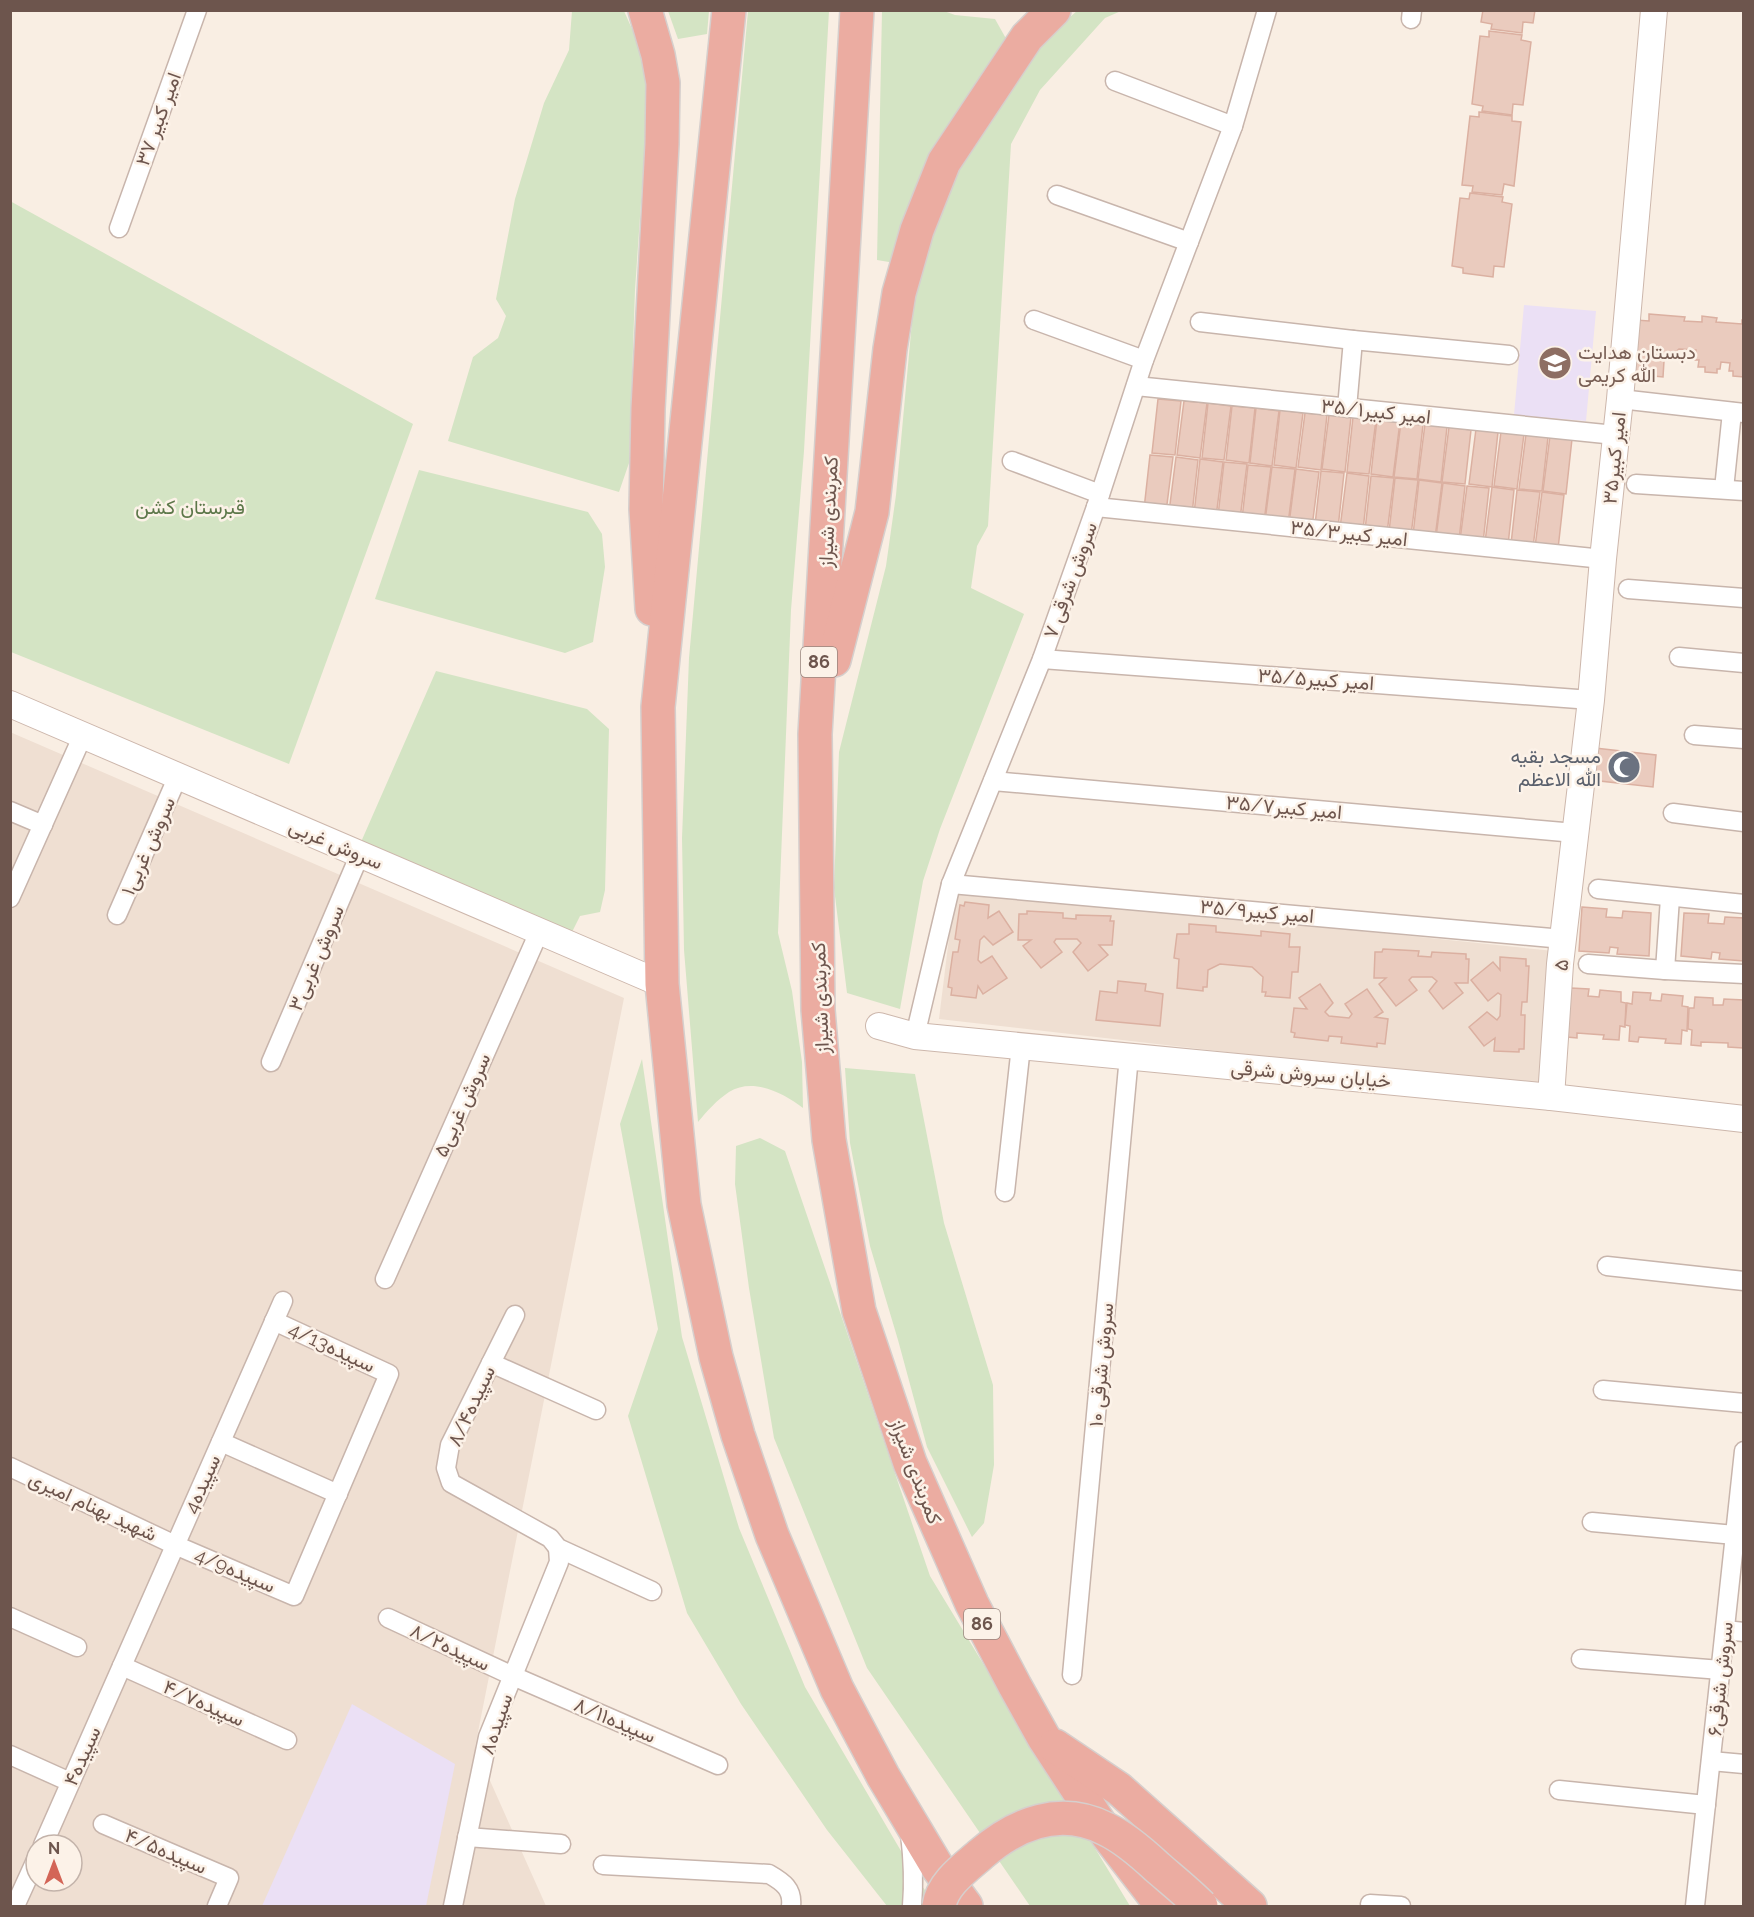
<svg xmlns="http://www.w3.org/2000/svg" width="1754" height="1917" font-family="Raleway,Vazirmatn,sans-serif">
  <style>
    .residential { fill: #efdfd2; fill-rule: evenodd }
    .education { fill: #ebe0f5 }
    .green { fill: #d4e4c4 }
    .building { fill: #eacbbe; stroke: #dbb0a1; stroke-width: 1.5 }
    .lines { fill: none; stroke-linecap: round; stroke-linejoin: round }
    .street-casing { stroke: #c8b5ac; stroke-width: 21 }
    .secondary-casing { stroke: #cdb7ac; stroke-width: 28 }
    .highway-casing { stroke: #d6cfcd; stroke-width: 36 }
    .street { stroke: #fff; stroke-width: 18 }
    .secondary { stroke: #fff; stroke-width: 26 }
    .highway { stroke: #ebaca1; stroke-width: 33 }
    .highway-bridge-casing { stroke: #d6cfcd; stroke-width: 36; stroke-linecap: butt }
    .highway-bridge { stroke: #ebaca1; stroke-width: 33 }
    .labels { text-anchor: middle; stroke-width: 5; stroke-linejoin: round; paint-order: stroke }
    .shield { fill: #fcf2e8; stroke: #98847c; stroke-width: 1.5 }
    .shield-label { font-size: 18px; font-weight: bold; fill: #6d554d }
    .street-label { font-size: 20px; fill: #6d554d; stroke: #fcf2e8 }
    .education-label { font-size: 20px; fill: #785e54; stroke: #fcf2e8; text-anchor: start }
    .park-label { font-size: 20px; fill: #5c7749; stroke: #fcf2e8 }
    .worship-label { font-size: 20px; fill: #5b616d; stroke: #fcf2e8; text-anchor: end }
  </style>
  <rect width="100%" height="100%" fill="#f9eee3"/>
  <g class="residential">
    <path d="M10,732l614,266 -149,749 71,159h-535zM36,1845h36v36h-36z"/>
    <polygon points="955,889 1554,951 1540,1088 939,1019"/>
  </g>
  <g class="education">
    <polygon points="1524,305 1596,311 1586,421 1514,415"/>
    <polygon points="352,1704 455,1764 426,1906 262,1906"/>
  </g>
  <g class="green">
    <polygon points="572,11 624,11 641,49 648,100 635,290 629,463 619,492 448,441 473,357 498,338 506,316 496,299 515,199 544,103 569,50"/>
    <polygon points="668,11 709,11 707,34 678,39"/>
    <path d="M748,11h81l-25,440 -13,159 -13,323 14,58 10,71 1,46c-20,-15 -50,-31 -74,-16 -12,8 -22,19 -31,30l-14,-172 -2,-112 7,-180z"/>
    <polygon points="882,11 944,11 955,15 995,19 1013,51 901,264 877,260"/>
    <polygon points="1077,11 1121,11 1105,18 1040,90 1011,144 988,526 977,546 971,588 1024,614 940,829 923,881 900,1009 847,993 834,888 839,752 886,566 896,495 914,300 940,213 972,141 1049,35"/>
    <polygon points="10,201 413,424 289,764 11,652"/>
    <polygon points="419,470 588,512 602,534 605,567 593,642 565,653 375,599"/>
    <polygon points="436,671 587,709 609,729 605,890 600,912 580,916 572,932 361,842"/>
    <polygon points="642,1059 682,1337 739,1528 805,1687 918,1880 936,1906 887,1906 827,1830 741,1704 687,1613 628,1416 658,1329 620,1124"/>
    <polygon points="845,1068 915,1074 944,1223 993,1385 994,1465 984,1523 972,1537 927,1447 898,1340 870,1246 850,1143"/>
    <polygon points="760,1138 785,1151 930,1576 1130,1906 1030,1906 867,1668 774,1438 749,1288 735,1184 736,1146"/>
  </g>
  <g class="building">
    <polygon points="1483,10 1535,10 1533,23 1523,22 1522,33 1491,29 1492,24 1481,22"/>
    <polygon points="1489,31 1522,35 1521,40 1531,42 1523,105 1513,104 1512,115 1482,111 1483,106 1472,104 1480,36 1489,37"/>
    <polygon points="1479,112 1512,116 1512,121 1521,122 1514,186 1504,184 1502,195 1472,192 1473,186 1462,185 1470,116 1479,117"/>
    <polygon points="1470,193 1503,197 1502,202 1512,204 1504,267 1494,266 1493,277 1463,273 1463,268 1452,266 1460,198 1469,199"/>
    <polygon points="1649,314 1685,317 1684,321 1702,322 1702,316 1717,318 1716,322 1742,324 1742,320 1744,320 1744,377 1733,376 1733,371 1729,371 1730,363 1721,362 1720,369 1717,369 1717,373 1705,372 1705,367 1698,367 1699,360 1695,360 1696,350 1679,349 1674,353 1677,356 1671,360 1669,357 1664,361 1663,377 1634,374 1636,320 1649,321"/>
    <polygon points="1158,399 1181,401 1175,455 1152,453"/>
    <polygon points="1184,401 1207,403 1200,458 1177,455"/>
    <polygon points="1208,403 1231,406 1224,460 1202,458"/>
    <polygon points="1232,406 1255,408 1249,463 1226,460"/>
    <polygon points="1256,408 1279,411 1272,466 1250,463"/>
    <polygon points="1280,410 1303,413 1296,468 1274,465"/>
    <polygon points="1305,413 1327,415 1321,470 1298,467"/>
    <polygon points="1329,415 1351,417 1345,472 1322,469"/>
    <polygon points="1353,417 1376,420 1369,474 1347,472"/>
    <polygon points="1377,419 1400,422 1393,477 1371,474"/>
    <polygon points="1401,422 1423,425 1417,479 1394,477"/>
    <polygon points="1425,424 1447,427 1441,482 1418,479"/>
    <polygon points="1449,427 1471,430 1465,484 1442,482"/>
    <polygon points="1476,429 1498,432 1492,487 1469,484"/>
    <polygon points="1501,432 1524,434 1517,489 1494,486"/>
    <polygon points="1526,434 1548,437 1542,491 1519,489"/>
    <polygon points="1550,436 1572,439 1566,494 1543,491"/>
    <polygon points="1150,455 1173,457 1166,512 1144,509"/>
    <polygon points="1176,457 1198,460 1192,514 1169,512"/>
    <polygon points="1200,459 1223,462 1216,517 1194,514"/>
    <polygon points="1224,462 1247,464 1240,519 1218,516"/>
    <polygon points="1248,465 1271,467 1264,522 1242,519"/>
    <polygon points="1272,467 1295,469 1288,524 1265,521"/>
    <polygon points="1296,469 1319,472 1312,527 1289,524"/>
    <polygon points="1321,471 1344,473 1338,528 1315,525"/>
    <polygon points="1347,473 1369,476 1363,530 1340,528"/>
    <polygon points="1371,476 1394,478 1387,533 1365,530"/>
    <polygon points="1395,478 1418,480 1411,535 1389,532"/>
    <polygon points="1419,480 1442,483 1435,538 1413,535"/>
    <polygon points="1443,483 1465,486 1459,540 1436,537"/>
    <polygon points="1467,486 1489,488 1483,543 1460,540"/>
    <polygon points="1492,487 1514,490 1508,545 1485,542"/>
    <polygon points="1517,490 1540,492 1533,547 1511,544"/>
    <polygon points="1542,492 1564,495 1558,549 1535,547"/>
    <polygon points="1595,748 1656,755 1653,787 1591,780"/>
    <polygon points="965,902 989,905 988,918 999,911 1013,932 993,945 984,936 980,940 978,960 981,963 992,956 1007,978 983,994 978,986 976,998 951,995 952,988 948,987 953,952 958,952 960,940 955,939 960,905 964,906"/>
    <polygon points="1582,907 1607,909 1606,917 1622,918 1623,911 1651,913 1649,956 1617,954 1618,948 1610,947 1609,953 1579,951"/>
    <polygon points="1027,911 1063,913 1063,918 1076,919 1076,915 1111,916 1110,921 1114,921 1112,945 1099,945 1108,955 1088,971 1073,952 1081,943 1077,939 1056,939 1054,942 1062,952 1041,968 1023,946 1031,940 1018,940 1019,914 1027,914"/>
    <polygon points="1684,913 1709,914 1708,923 1724,924 1725,917 1744,918 1744,961 1719,959 1720,953 1712,952 1711,959 1681,956"/>
    <polygon points="1189,924 1216,926 1216,932 1261,936 1261,931 1290,934 1289,947 1300,947 1298,972 1292,972 1290,998 1265,996 1266,992 1262,992 1263,977 1252,967 1220,964 1208,970 1207,987 1203,987 1203,991 1177,988 1179,959 1174,958 1177,934 1189,934"/>
    <polygon points="1383,949 1419,951 1418,956 1431,957 1432,952 1466,954 1466,959 1469,959 1468,983 1455,983 1463,993 1443,1009 1429,991 1437,981 1432,977 1412,977 1409,980 1417,990 1396,1006 1379,984 1386,978 1374,978 1375,952 1382,952"/>
    <polygon points="1500,957 1526,959 1526,966 1529,966 1527,1002 1522,1002 1521,1015 1525,1015 1524,1049 1519,1049 1519,1052 1494,1051 1495,1038 1484,1046 1469,1027 1487,1012 1497,1020 1500,1016 1501,995 1498,993 1488,1001 1471,980 1493,962 1500,970"/>
    <polygon points="1118,981 1146,984 1145,991 1163,994 1160,1026 1096,1020 1100,991 1117,993"/>
    <polygon points="1320,984 1333,1003 1325,1012 1329,1016 1349,1018 1352,1014 1345,1004 1367,989 1383,1012 1375,1017 1388,1019 1385,1044 1377,1043 1377,1047 1341,1043 1342,1037 1329,1036 1328,1041 1294,1037 1295,1033 1291,1032 1294,1008 1307,1009 1299,998"/>
    <polygon points="1571,988 1589,989 1588,996 1599,997 1600,990 1621,992 1621,1002 1626,1003 1625,1027 1620,1026 1619,1040 1603,1039 1604,1035 1577,1033 1577,1038 1567,1037"/>
    <polygon points="1633,992 1651,993 1650,1000 1661,1001 1662,994 1683,996 1682,1006 1688,1007 1687,1031 1682,1030 1681,1044 1665,1043 1666,1039 1639,1037 1638,1042 1629,1041 1630,1026 1625,1025 1627,1003 1632,1004"/>
    <polygon points="1695,997 1713,998 1713,1005 1723,1005 1724,999 1744,1000 1743,1048 1728,1047 1728,1043 1701,1042 1701,1046 1691,1045 1692,1030 1688,1029 1689,1008 1694,1008"/>
  </g>
  <g class="lines">
    <defs>
      <g id="street">
        <polyline points="1411,19 1412,10"/>
        <polyline points="1115,81 1233,126"/>
        <polyline points="1057,195 1189,242"/>
        <polyline points="119,228 197,10"/>
        <polyline points="1034,320 1144,360"/>
        <polyline points="1200,322 1353,340 1509,355"/>
        <polyline points="1136,386 1615,435"/>
        <polyline points="1620,399 1744,413"/>
        <polyline points="1347,408 1353,340"/>
        <polyline points="1012,461 1100,494"/>
        <polyline points="1636,484 1744,491"/>
        <polyline points="1724,489 1732,412"/>
        <polyline points="1096,507 1603,559"/>
        <polyline points="1628,589 1744,598"/>
        <polyline points="1679,657 1744,663"/>
        <polyline points="1042,659 1591,700"/>
        <polyline points="1694,735 1744,739"/>
        <polyline points="993,781 1575,833"/>
        <polyline points="10,811 43,825"/>
        <polyline points="1673,813 1744,822"/>
        <polyline points="951,884 1563,939"/>
        <polyline points="1598,889 1744,904"/>
        <polyline points="10,898 83,735"/>
        <polyline points="117,915 178,776"/>
        <polyline points="1588,964 1665,970 1744,974"/>
        <polyline points="1665,970 1670,898"/>
        <polyline points="915,1036 951,884 1042,659 1096,507 1144,360 1233,126 1267,10"/>
        <polyline points="271,1062 360,854"/>
        <polyline points="1005,1192 1021,1046"/>
        <polyline points="1607,1266 1744,1281"/>
        <polyline points="385,1279 539,932"/>
        <polyline points="515,1315 450,1445 446,1468 451,1483 550,1538 558,1548 652,1591"/>
        <polyline points="491,1363 596,1410"/>
        <polyline points="1603,1390 1744,1403"/>
        <polyline points="221,1442 338,1494"/>
        <polyline points="10,1467 175,1545 294,1596 389,1374 274,1321"/>
        <polyline points="1592,1522 1735,1535"/>
        <polyline points="10,1617 77,1647"/>
        <polyline points="388,1618 513,1676 718,1765"/>
        <polyline points="1725,1630 1744,1632"/>
        <polyline points="1581,1659 1721,1670"/>
        <polyline points="122,1666 287,1740"/>
        <polyline points="1072,1675 1129,1056"/>
        <polyline points="10,1755 70,1782"/>
        <polyline points="1711,1761 1744,1764"/>
        <polyline points="1559,1790 1706,1805"/>
        <polyline points="103,1824 229,1878 217,1906"/>
        <path d="M910,1834c3,25 4,48 2,72"/>
        <polyline points="467,1837 561,1844"/>
        <polyline points="43,1845 283,1301"/>
        <path d="M603,1865l166,9c14,8 24,15 22,32"/>
        <polyline points="1370,1904 1401,1906"/>
        <polyline points="15,1906 36,1860"/>
        <polyline points="453,1906 488,1737 559,1562 558,1548"/>
        <polyline points="1695,1906 1744,1451"/>
      </g>
      <g id="secondary">
        <polyline points="10,704 662,984"/>
        <polyline points="879,1026 915,1036 1551,1097 1744,1119"/>
        <polyline points="1551,1097 1560,964 1591,700 1603,559 1620,399 1654,10"/>
      </g>
      <g id="highway">
        <polyline points="645,10 658,55 663,83 662,144 648,409 646,509 652,609"/>
        <polyline points="729,10 658,707 662,984 684,1205 716,1357 738,1435 772,1535 837,1689 883,1776 938,1868 966,1906"/>
        <polyline points="857,10 815,734 818,1010 829,1140 859,1311 910,1463 972,1604 1015,1686 1044,1738 1108,1836 1162,1906"/>
        <polyline points="834,660 872,512 890,349 899,293 917,230 944,162 1027,37 1054,10"/>
        <polyline points="1055,1746 1119,1789 1250,1906"/>
      </g>
    </defs>
    <use href="#street" class="street-casing"/>
    <use href="#secondary" class="secondary-casing"/>
    <use href="#highway" class="highway-casing"/>
    <use href="#street" class="street"/>
    <use href="#secondary" class="secondary"/>
    <use href="#highway" class="highway"/>
    <defs>
      <path id="highway-bridge" d="M939,1906c3,-22 26,-38 42,-52 36,-31 80,-48 125,-25 19,9 36,24 51,38 15,13 30,25 44,39"/>
    </defs>
    <use href="#highway-bridge" class="highway-bridge-casing"/>
    <use href="#highway-bridge" class="highway-bridge"/>
  </g>
  <defs>
    <symbol id="school-disc" viewBox="-11 -11 22 22"><circle r="9.5" fill="#8d6e63" stroke="#fcf2e8"/><path d="M0-5L7-2L0 1L-7-2ZM-4 1L0 2.5L4 1V4Q0 6-4 4Z" fill="#fff"/></symbol>
    <symbol id="mosque-disc" viewBox="-11 -11 22 22"><circle r="9.5" fill="#6b7280" stroke="#fcf2e8"/><path d="M3.5-4.9A6 6 0 1 0 3.5 4.9A5 5 0 1 1 3.5-4.9Z" fill="#fff"/></symbol>
  </defs>
  <g fill-rule="evenodd">
    <use href="#school-disc" x="1536" y="344" width="38" height="38"/>
    <use href="#mosque-disc" x="1605" y="748" width="38" height="38"/>
  </g>
  <g class="labels">
    <g class="shield">
      <rect x="801" y="647" width="36" height="30" rx="4.5"/>
      <rect x="964" y="1609" width="36" height="30" rx="4.5"/>
    </g>
    <g class="shield-label">
      <text x="819" y="668">86</text>
      <text x="982" y="1630">86</text>
    </g>
    <g class="street-label">
      <text transform="translate(158 119) rotate(-70)" y="7">۳۷ امیر کبیر</text>
      <text transform="translate(1376 411) rotate(6)" y="7">امیر کبیر۳۵/۱</text>
      <text transform="translate(1614 458) rotate(-84)" y="7">امیر کبیر۳۵</text>
      <text transform="translate(828 512) rotate(-87)" y="7">کمربندی شیراز</text>
      <text transform="translate(1349 533) rotate(6)" y="7">امیر کبیر۳۵/۳</text>
      <text transform="translate(1070 580) rotate(-70)" y="7">سروش شرقی ۷</text>
      <text transform="translate(1316 679) rotate(4)" y="7">امیر کبیر۳۵/۵</text>
      <text transform="translate(1284 807) rotate(5)" y="7">امیر کبیر۳۵/۷</text>
      <text transform="translate(336 844) rotate(23)" y="7">سروش غربی</text>
      <text transform="translate(148 846) rotate(-66)" y="7">سروش غربی۱</text>
      <text transform="translate(1257 911) rotate(5)" y="7">امیر کبیر۳۵/۹</text>
      <text transform="translate(316 958) rotate(-67)" y="7">سروش غربی۳</text>
      <text transform="translate(1561 965) rotate(-85)" y="7">۵</text>
      <text transform="translate(820 998) rotate(-92)" y="7">کمربندی شیراز</text>
      <text transform="translate(1311 1074) rotate(5)" y="7">خیابان سروش شرقی</text>
      <text transform="translate(462 1105) rotate(-66)" y="7">سروش غربی۵</text>
      <text transform="translate(332 1347) rotate(25)" y="7">4/13سپیده</text>
      <text transform="translate(1101 1365) rotate(-85)" y="7">سروش شرقی ۱۰</text>
      <text transform="translate(471 1406) rotate(-65)" y="7">سپیده۸/۴</text>
      <text transform="translate(916 1471) rotate(69)" y="7">کمربندی شیراز</text>
      <text transform="translate(202 1484) rotate(-66)" y="7">4سپیده</text>
      <text transform="translate(93 1506) rotate(25)" y="7">شهید بهنام امیری</text>
      <text transform="translate(235 1570) rotate(23)" y="7">4/9سپیده</text>
      <text transform="translate(450 1647) rotate(25)" y="7">سپیده۸/۲</text>
      <text transform="translate(1720 1679) rotate(-84)" y="7">سروش شرقی۶</text>
      <text transform="translate(204 1703) rotate(24)" y="7">سپیده۴/۷</text>
      <text transform="translate(615 1720) rotate(23)" y="7">سپیده۸/۱۱</text>
      <text transform="translate(496 1724) rotate(-71)" y="7">سپیده۸</text>
      <text transform="translate(82 1756) rotate(-66)" y="7">سپیده۴</text>
      <text transform="translate(166 1851) rotate(23)" y="7">سپیده۴/۵</text>
    </g>
    <g class="education-label">
      <text x="1578" y="359">دبستان هدایت<tspan x="1578" dy="23">الله کریمی</tspan></text>
    </g>
    <g class="park-label">
      <text x="190" y="514">قبرستان کشن</text>
    </g>
    <g class="worship-label">
      <text x="1601" y="763">مسجد بقیه<tspan x="1601" dy="23">الله الاعظم</tspan></text>
    </g>
  </g>
  <rect width="1754" height="1917" fill="none" stroke="#6d554d" stroke-width="24"/>
  <g transform="translate(54 1863)"><circle r="28" fill="#fcf2e8" stroke="#c3b3aa" stroke-width="1.5"/>
  <path d="M0-4.5L10 22L0 15L-10 22Z" fill="#d36557"/>
  <text y="-9" font-size="16" font-weight="bold" text-anchor="middle" fill="#6d554d">N</text>
  </g>
</svg>
